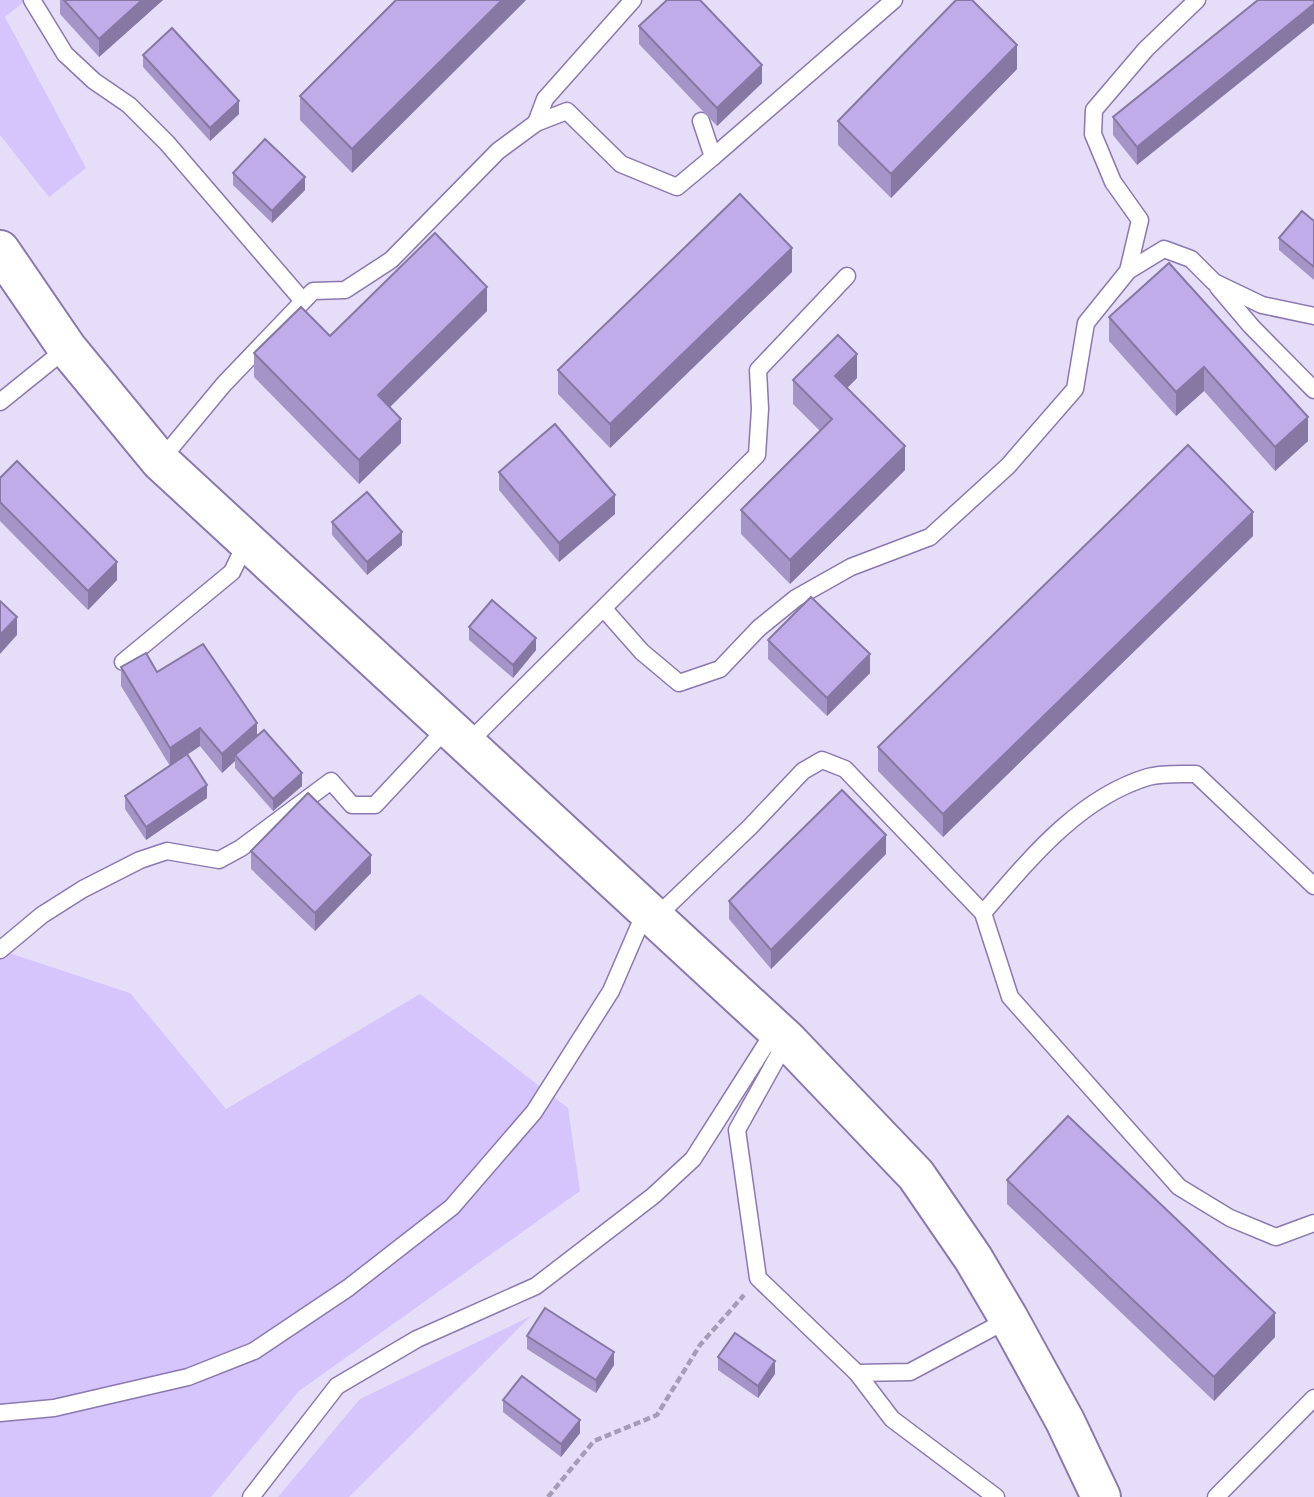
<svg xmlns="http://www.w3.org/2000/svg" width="1314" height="1497" font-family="Arial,sans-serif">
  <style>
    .green { fill: #d6c4fc }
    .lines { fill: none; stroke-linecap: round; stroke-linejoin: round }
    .service-casing { stroke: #8b78b1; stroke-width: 19 }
    .tertiary-casing { stroke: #8b78b1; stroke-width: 42 }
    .path { stroke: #a59db6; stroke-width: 4.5; stroke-dasharray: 7 3.5; stroke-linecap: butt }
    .service { stroke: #fff; stroke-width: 16 }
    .tertiary { stroke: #fff; stroke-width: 38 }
    .wall { fill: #a594c8 }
    .shaded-wall { fill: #8678a3 }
    .building { fill: #c0ace9; stroke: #8678a3; stroke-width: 2 }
  </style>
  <rect width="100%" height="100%" fill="#e6def8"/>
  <g class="green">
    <polygon points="0,0 26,0 5,17 86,168 49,197 0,135"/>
    <polygon points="0,950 130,993 226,1109 420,994 568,1108 580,1191 299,1391 211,1497 0,1497"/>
    <polygon points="531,1316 349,1497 278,1497 360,1399"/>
  </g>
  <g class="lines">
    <defs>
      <g id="service">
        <polyline points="32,0 65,54 94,81 129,105 167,143 303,301"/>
        <polyline points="536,123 545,99 633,0"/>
        <polyline points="713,157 894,0"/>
        <polyline points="1128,271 1164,249 1191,259 1214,282 1262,305 1314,316"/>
        <polyline points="1218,287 1251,326 1314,390"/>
        <polyline points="0,402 67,348"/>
        <polyline points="160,461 224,384 313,291 345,290 391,260 498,151 536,123 567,111 621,164 677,187 713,157 701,121"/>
        <polyline points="604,609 642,652 679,683 720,669 759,628 796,598 851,567 930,537 1008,466 1075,389 1086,323 1128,271 1140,220 1113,182 1093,134 1094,110 1146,49 1197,0"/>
        <polyline points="123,662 232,572 246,543"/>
        <polyline points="466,745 757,455 760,409 758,370 847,276"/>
        <path d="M983,913c45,-52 95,-115 165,-136 14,-4 33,-3 48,-3l118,112"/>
        <polyline points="655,918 750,827 803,771 822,760 845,769 983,913 1010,997 1179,1187 1230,1218 1276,1237 1314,1223"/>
        <polyline points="0,950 42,915 83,889 140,860 167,851 219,860 241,848 331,781 352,805 375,805 447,728"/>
        <polyline points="787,1040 737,1130 758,1278 857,1373 892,1419 996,1497"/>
        <polyline points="857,1373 910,1372 1009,1319"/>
        <polyline points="0,1413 54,1408 188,1377 254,1351 348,1288 452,1207 534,1112 611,991 646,910"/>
        <polyline points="251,1497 337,1386 417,1339 536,1286 653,1196 693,1159 775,1030"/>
        <polyline points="1216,1497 1314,1398"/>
      </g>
      <polyline id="tertiary" points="0,250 67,348 160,461 787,1040 916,1175 973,1258 1009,1319 1065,1421 1101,1497"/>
    </defs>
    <use href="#service" class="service-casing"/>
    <use href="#tertiary" class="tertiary-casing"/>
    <polyline class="path" points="548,1497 594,1441 657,1415 700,1345 744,1295"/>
    <use href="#service" class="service"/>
    <use href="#tertiary" class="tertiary"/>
  </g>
  <g class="wall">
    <polygon points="60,0 163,0 99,57 60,14"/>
    <polygon points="526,0 352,173 300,120 300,96"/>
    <polygon points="1258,0 1137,165 1113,135 1113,117"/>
    <polygon points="639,26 762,83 717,126 639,44"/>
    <polygon points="143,55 239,114 210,141 143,67"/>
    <polygon points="1017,69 891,198 838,145 838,121"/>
    <polygon points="233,173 305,190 272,223 233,185"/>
    <polygon points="1314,221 1314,280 1279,250 1279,238"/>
    <polygon points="1169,263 1308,441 1275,471 1204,391 1176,416 1109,341 1109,317"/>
    <polygon points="792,272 610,448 558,394 558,370"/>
    <polygon points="487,311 389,407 401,443 359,484 254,377 254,353 330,336"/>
    <polygon points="857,378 847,388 905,470 790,584 741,534 741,510 820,431 793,404 793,380"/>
    <polygon points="499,472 615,514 559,562 499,490"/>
    <polygon points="0,478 117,580 88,610 0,521"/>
    <polygon points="332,522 402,545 367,575 332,535"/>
    <polygon points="1253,536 943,837 878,771 878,747"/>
    <polygon points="469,627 536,650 513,678 469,640"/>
    <polygon points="768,640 870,673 827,716 768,659"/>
    <polygon points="121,667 157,672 257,736 302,786 273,811 235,768 235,761 222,773 200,746 187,755 207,798 146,840 125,809 125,796 170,766 121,686"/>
    <polygon points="251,851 371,873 315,931 251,869"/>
    <polygon points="886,854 771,969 729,919 729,901"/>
    <polygon points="1007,1180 1275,1337 1214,1401 1007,1204"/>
    <polygon points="527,1336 614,1365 596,1393 527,1349"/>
    <polygon points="718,1357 775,1374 758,1398 718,1370"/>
    <polygon points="503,1400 580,1433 561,1457 503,1412"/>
  </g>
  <g class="shaded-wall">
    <polygon points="142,0 163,0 99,57 99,39"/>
    <polygon points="502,0 526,0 352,173 352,149"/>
    <polygon points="1314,4 1314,23 1137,165 1137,147"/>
    <polygon points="1017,45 1017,69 891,198 891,174"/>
    <polygon points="762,65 762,83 717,126 717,108"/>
    <polygon points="239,101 239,114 210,141 210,128"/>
    <polygon points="305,177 305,190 272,223 272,211"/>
    <polygon points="792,248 792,272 610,448 610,424"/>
    <polygon points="487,287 487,311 378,419 378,395"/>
    <polygon points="857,354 857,378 835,400 835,376"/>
    <polygon points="1204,367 1204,391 1176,416 1176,392"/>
    <polygon points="1308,417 1308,441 1275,471 1275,447"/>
    <polygon points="401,419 401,443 359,484 359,460"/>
    <polygon points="905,446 905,470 790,584 790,560"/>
    <polygon points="615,495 615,514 559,562 559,543"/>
    <polygon points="1253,512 1253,536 943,837 943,814"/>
    <polygon points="402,532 402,545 367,575 367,562"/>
    <polygon points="117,562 117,580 88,610 88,591"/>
    <polygon points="17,617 17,635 0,654 0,635"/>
    <polygon points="536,638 536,650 513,678 513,665"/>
    <polygon points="870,654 870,673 827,716 827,698"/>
    <polygon points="257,723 257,741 235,755 235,761 222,773 222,754"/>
    <polygon points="200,728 200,746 170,766 170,748"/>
    <polygon points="302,773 302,786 273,811 273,799"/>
    <polygon points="207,785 207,798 146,840 146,827"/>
    <polygon points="886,835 886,854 771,969 771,950"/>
    <polygon points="371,855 371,873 315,931 315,913"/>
    <polygon points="1275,1313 1275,1337 1214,1401 1214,1377"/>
    <polygon points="614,1352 614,1365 596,1393 596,1380"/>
    <polygon points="775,1361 775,1374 758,1398 758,1386"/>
    <polygon points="580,1420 580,1433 561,1457 561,1444"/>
  </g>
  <g class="building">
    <polygon points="64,0 142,0 99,39"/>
    <polygon points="396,0 502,0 352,149 300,96"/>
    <polygon points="667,0 700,0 762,65 717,108 639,26"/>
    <polygon points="956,0 972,0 1017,45 891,174 838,121"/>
    <polygon points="1258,0 1314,0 1314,4 1137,147 1113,117"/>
    <polygon points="172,28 239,101 210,128 143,55"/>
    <polygon points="265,139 305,177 272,211 233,173"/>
    <polygon points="740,194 792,248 610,424 558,370"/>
    <polygon points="1302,211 1314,221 1314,267 1279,238"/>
    <polygon points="435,233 487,287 378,395 401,419 359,460 254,353 301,307 330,336"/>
    <polygon points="1169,263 1308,417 1275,447 1204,367 1176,392 1109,317"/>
    <polygon points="838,335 857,354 835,376 905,446 790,560 741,510 832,419 793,380"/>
    <polygon points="555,424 615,495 559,543 499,472"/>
    <polygon points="1188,445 1253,512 943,814 878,747"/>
    <polygon points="17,461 117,562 88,591 0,502 0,478"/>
    <polygon points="367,492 402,532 367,562 332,522"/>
    <polygon points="811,597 870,654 827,698 768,640"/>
    <polygon points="492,600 536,638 513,665 469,627"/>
    <polygon points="0,601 17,617 0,635"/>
    <polygon points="203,644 257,723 222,754 200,728 170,748 121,667 146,653 157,672"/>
    <polygon points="264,730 302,773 273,799 235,755"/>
    <polygon points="187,754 207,785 146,827 125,796"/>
    <polygon points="842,790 886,835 771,950 729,901"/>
    <polygon points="308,793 371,855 315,913 251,851"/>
    <polygon points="1068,1116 1275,1313 1214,1377 1007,1180"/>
    <polygon points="545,1308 614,1352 596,1380 527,1336"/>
    <polygon points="735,1333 775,1361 758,1386 718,1357"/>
    <polygon points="522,1376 580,1420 561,1444 503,1400"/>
  </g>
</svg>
